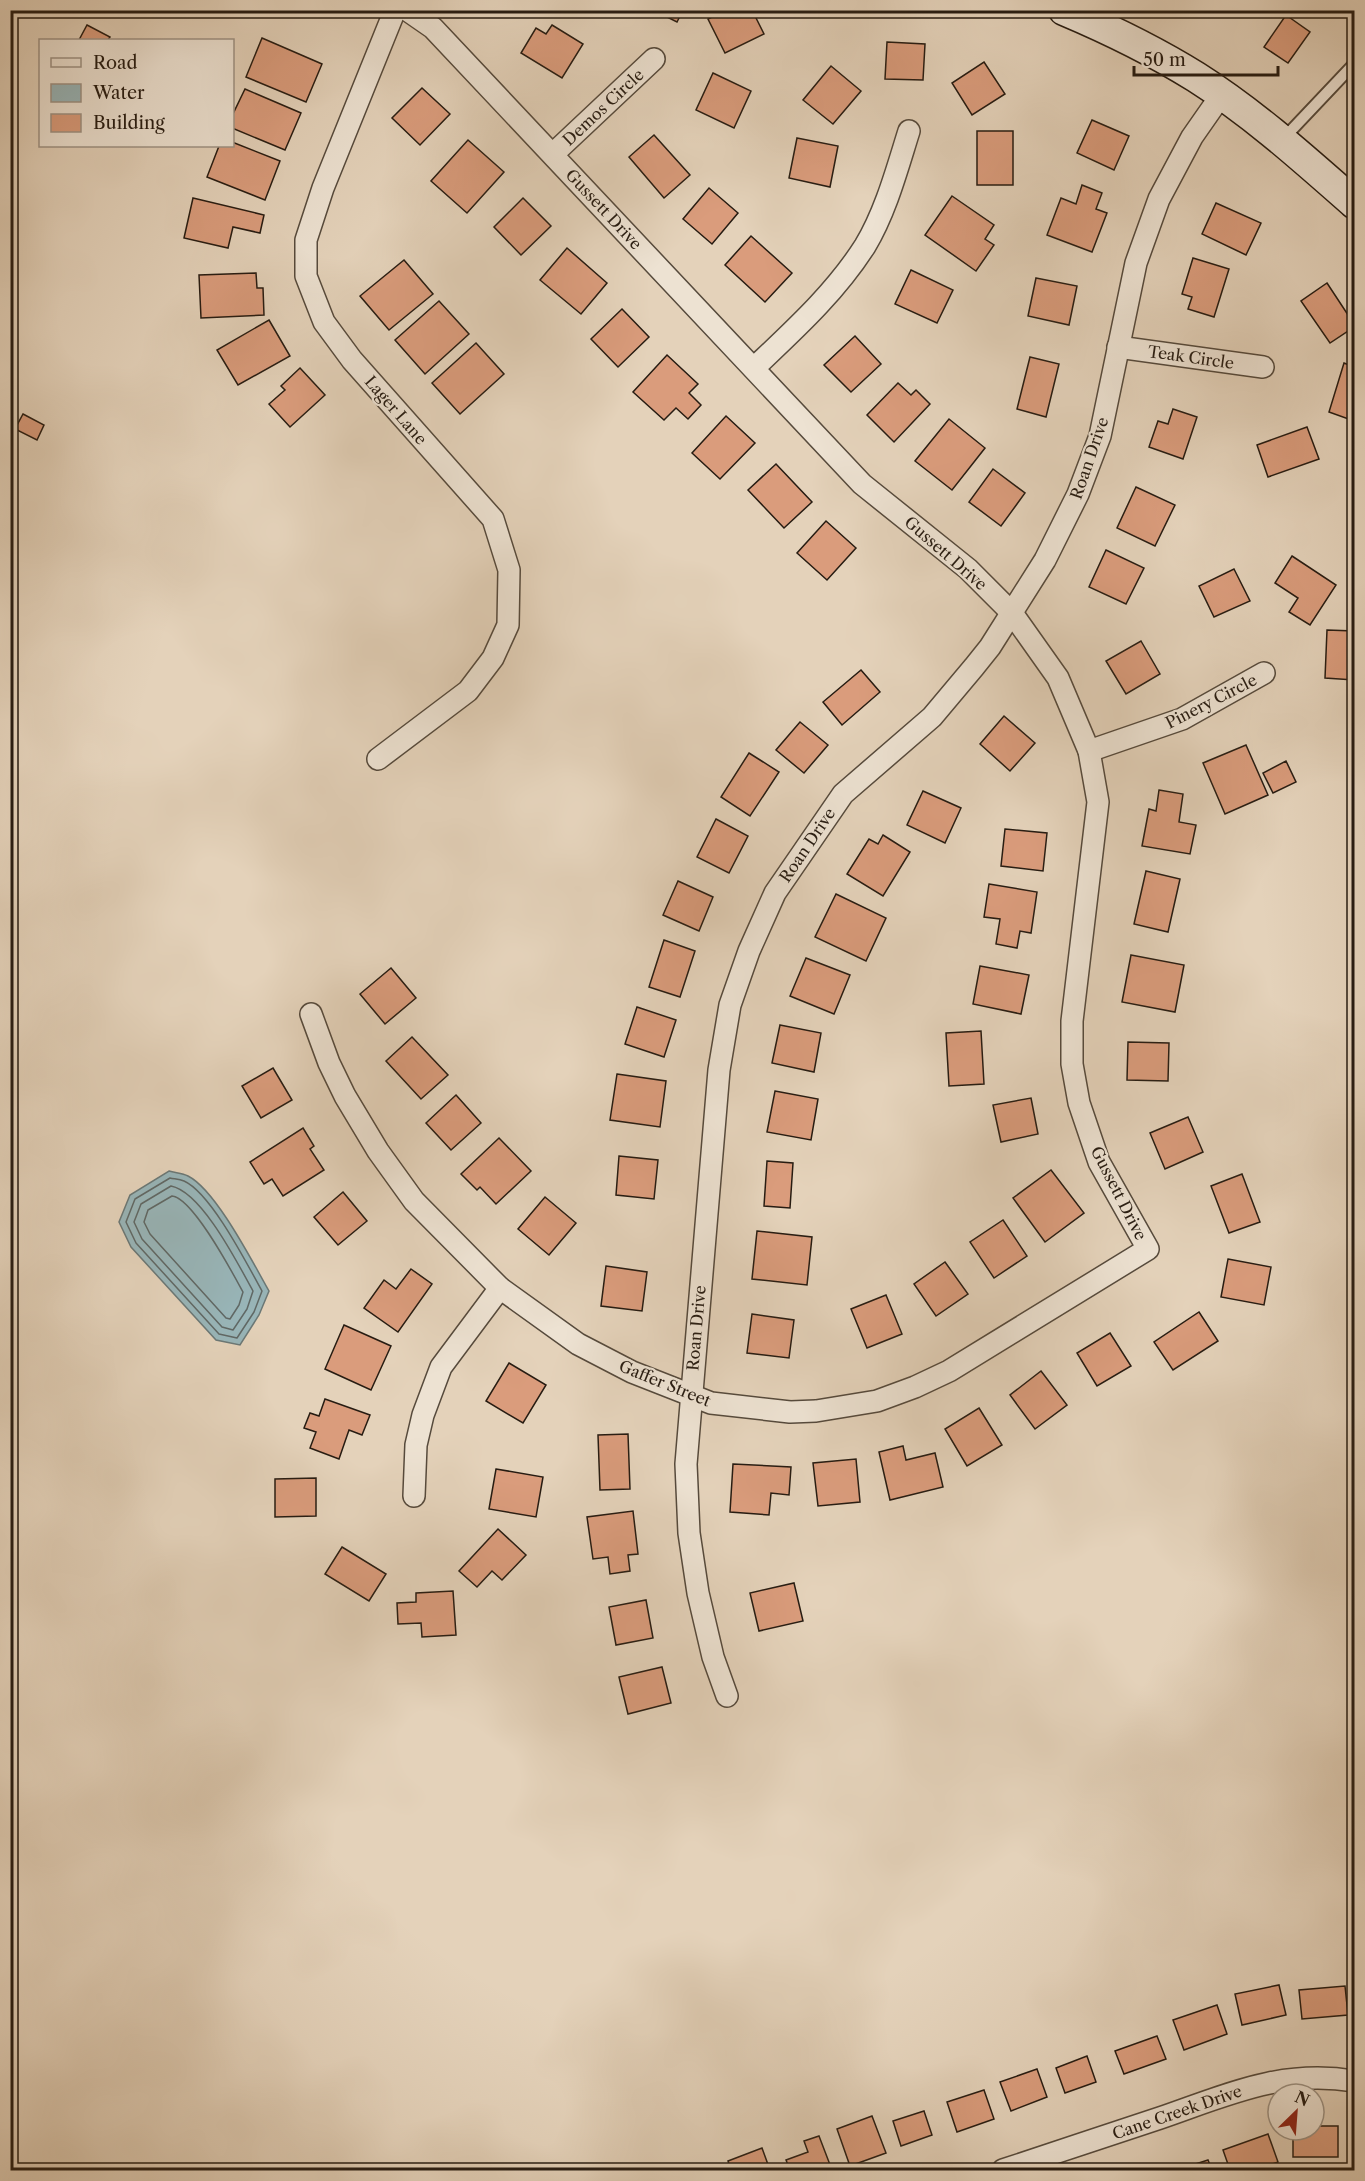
<svg xmlns="http://www.w3.org/2000/svg" width="1365" height="2181" font-family="'Libre Caslon Text',serif">
  <style>
    .water { fill: #98b5b8; stroke: #6b7876; stroke-width: 1.5 }
    .lines { fill: none; stroke-linecap: round; stroke-linejoin: round }
    .shore { stroke: #606865; stroke-width: 1.5 }
    .building { fill: #da9c7c; stroke: #271c12; stroke-width: 1.5 }
    .lane-casing { stroke: #564a3c; stroke-width: 14 }
    .street-casing { stroke: #564a3c; stroke-width: 24 }
    .secondary-casing { stroke: #271c12; stroke-width: 33 }
    .lane { stroke: #ede2d2; stroke-width: 10 }
    .street { stroke: #ede2d2; stroke-width: 21 }
    .secondary { stroke: #ede2d2; stroke-width: 30 }
    .labels { text-anchor: middle; stroke-width: 4.5; stroke-linejoin: round; paint-order: stroke }
    .street-label { font-size: 16px; fill: #271c12; stroke: #ede2d2 }
  </style>
  <rect width="100%" height="100%" fill="#e4d2ba"/>
  <filter id="stains"><feTurbulence type="fractalNoise" baseFrequency=".00333" numOctaves="4"/><feColorMatrix values="0 0 0 0 .2 0 0 0 0 .09 0 0 0 0 .02 0 0 0 .5 -.17"/></filter>
  <radialGradient id="worn" r=".72"><stop offset=".6" stop-color="#630" stop-opacity="0"/><stop offset="1" stop-color="#630" stop-opacity=".3"/></radialGradient>
  <path class="water" d="M169,1171c6,2 13,2 19,5 28,14 65,87 81,115l-10,24 -19,30 -24,-5 -85,-93 -12,-25 11,-27z"/>
  <g class="lines">
    <g class="shore">
      <path d="M170,1178c4,1 9,1 14,3 27,12 63,83 78,110l-8,21 -17,26 -18,-4 -83,-91 -10,-21 9,-23z"/>
      <path d="M171,1186c31,6 67,78 82,105l-6,18 -14,21 -11,-3 -80,-88 -8,-17 7,-18z"/>
      <path d="M172,1196c21,2 60,76 71,96l-4,13 -9,14 -4,-1 -76,-84 -6,-12 4,-12z"/>
    </g>
  </g>
  <g class="building">
    <polygon points="653,10 683,10 677,22"/>
    <polygon points="726,10 752,10 764,34 725,53 708,19"/>
    <polygon points="1286,15 1310,32 1288,63 1264,47"/>
    <polygon points="87,25 110,37 108,40 79,40"/>
    <polygon points="552,25 583,44 562,78 521,53 536,28 546,34"/>
    <polygon points="262,38 322,64 306,102 246,77"/>
    <polygon points="887,42 925,44 923,80 885,79"/>
    <polygon points="984,62 1005,94 972,115 952,83"/>
    <polygon points="831,66 861,91 833,124 803,100"/>
    <polygon points="713,73 751,91 734,128 696,110"/>
    <polygon points="422,88 450,114 420,145 392,118"/>
    <polygon points="245,89 301,113 285,150 232,128 232,116"/>
    <polygon points="1092,120 1129,136 1114,170 1077,153"/>
    <rect x="977" y="131" width="36" height="54"/>
    <polygon points="654,135 690,175 664,198 629,157"/>
    <polygon points="797,138 838,146 830,187 789,178"/>
    <polygon points="468,140 504,172 467,213 431,181"/>
    <polygon points="232,142 280,161 265,200 207,177 219,146 232,146"/>
    <polygon points="1082,185 1102,193 1096,209 1107,213 1092,252 1047,235 1061,198 1076,204"/>
    <polygon points="709,188 738,213 712,244 683,219"/>
    <polygon points="952,196 994,225 985,239 994,245 976,271 925,235"/>
    <polygon points="193,198 264,215 260,233 233,227 228,248 184,238"/>
    <polygon points="523,198 551,226 521,255 494,227"/>
    <polygon points="1216,203 1261,223 1246,255 1202,234"/>
    <polygon points="751,236 792,273 765,302 725,265"/>
    <polygon points="567,248 607,283 581,314 540,280"/>
    <polygon points="1193,258 1229,269 1214,317 1188,309 1192,297 1182,294"/>
    <polygon points="404,260 433,294 389,330 360,296"/>
    <polygon points="911,270 953,290 937,323 895,304"/>
    <polygon points="256,273 257,288 263,288 264,315 201,318 199,275"/>
    <polygon points="1036,278 1077,286 1069,325 1028,316"/>
    <polygon points="1327,283 1354,324 1354,327 1330,343 1301,301"/>
    <polygon points="439,301 469,334 425,374 395,340"/>
    <polygon points="622,309 649,337 618,367 591,339"/>
    <polygon points="269,320 290,356 238,385 217,350"/>
    <polygon points="855,336 881,364 851,392 824,365"/>
    <polygon points="476,343 504,374 460,414 432,383"/>
    <polygon points="667,355 698,384 689,393 701,405 688,419 676,408 664,420 633,392"/>
    <polygon points="1030,357 1059,364 1046,417 1017,409"/>
    <polygon points="1344,363 1354,367 1354,421 1329,412"/>
    <polygon points="300,368 325,395 290,427 269,404 285,390 281,386"/>
    <polygon points="898,383 911,395 916,390 930,404 894,442 867,415"/>
    <polygon points="1173,409 1197,417 1183,459 1149,447 1158,421 1168,424"/>
    <polygon points="23,414 44,425 37,440 15,429"/>
    <polygon points="726,416 755,443 720,479 692,453"/>
    <polygon points="949,419 985,448 952,490 915,461"/>
    <polygon points="1307,427 1319,459 1268,477 1257,445"/>
    <polygon points="776,464 812,502 784,528 748,490"/>
    <polygon points="993,469 1025,493 1001,526 969,502"/>
    <polygon points="1136,487 1175,505 1155,546 1117,528"/>
    <polygon points="826,521 856,548 827,580 797,553"/>
    <polygon points="1106,550 1144,568 1126,604 1089,587"/>
    <polygon points="1292,556 1336,585 1310,625 1289,612 1298,598 1275,583"/>
    <polygon points="1234,569 1250,601 1214,617 1199,586"/>
    <polygon points="1327,630 1354,631 1354,680 1325,678"/>
    <polygon points="1141,641 1160,674 1126,694 1106,661"/>
    <polygon points="861,670 880,692 842,725 823,702"/>
    <polygon points="1004,716 1035,743 1010,771 980,744"/>
    <polygon points="800,722 828,745 804,773 776,750"/>
    <polygon points="1246,745 1268,795 1225,814 1203,763"/>
    <polygon points="749,753 779,772 750,816 721,797"/>
    <polygon points="1286,761 1296,782 1273,793 1263,773"/>
    <polygon points="1159,790 1183,794 1179,822 1196,825 1190,854 1142,846 1149,809 1156,811"/>
    <polygon points="923,791 961,808 945,843 907,825"/>
    <polygon points="716,819 748,836 729,873 697,857"/>
    <polygon points="1005,829 1047,833 1043,871 1001,866"/>
    <polygon points="883,835 910,852 883,896 847,874 869,839 878,844"/>
    <polygon points="1146,871 1180,879 1168,932 1134,924"/>
    <polygon points="678,881 713,897 699,931 663,915"/>
    <polygon points="989,884 1037,892 1031,933 1020,931 1017,948 996,944 1000,919 984,917"/>
    <polygon points="836,894 886,918 866,961 815,937"/>
    <polygon points="664,940 695,951 680,997 649,987"/>
    <polygon points="1131,955 1184,965 1175,1012 1122,1002"/>
    <polygon points="806,958 850,975 834,1014 790,996"/>
    <polygon points="980,966 1029,975 1021,1014 973,1004"/>
    <polygon points="391,968 416,998 385,1024 360,994"/>
    <polygon points="637,1007 676,1020 664,1057 625,1044"/>
    <polygon points="780,1025 821,1033 814,1072 772,1063"/>
    <polygon points="981,1031 984,1084 949,1086 946,1033"/>
    <polygon points="412,1037 448,1075 421,1099 386,1061"/>
    <polygon points="1128,1042 1169,1043 1168,1081 1127,1080"/>
    <polygon points="273,1068 292,1100 261,1118 242,1086"/>
    <polygon points="617,1074 666,1081 660,1127 610,1120"/>
    <polygon points="775,1091 818,1099 811,1140 767,1132"/>
    <polygon points="456,1095 481,1123 451,1150 426,1123"/>
    <polygon points="1031,1098 1038,1134 1001,1142 993,1105"/>
    <polygon points="1188,1117 1203,1152 1165,1169 1150,1133"/>
    <polygon points="303,1128 314,1146 310,1149 324,1170 283,1196 272,1179 264,1184 250,1162"/>
    <polygon points="499,1138 531,1171 496,1204 480,1187 477,1190 461,1174"/>
    <polygon points="619,1156 658,1160 654,1199 616,1195"/>
    <polygon points="767,1161 793,1163 790,1208 764,1206"/>
    <polygon points="1051,1170 1084,1213 1045,1242 1013,1198"/>
    <polygon points="1242,1174 1260,1222 1229,1233 1211,1186"/>
    <polygon points="343,1192 367,1221 338,1245 314,1217"/>
    <polygon points="545,1197 576,1223 549,1255 518,1229"/>
    <polygon points="1003,1220 1027,1256 994,1278 970,1242"/>
    <polygon points="757,1231 812,1237 807,1285 752,1279"/>
    <polygon points="1228,1259 1271,1267 1264,1305 1221,1297"/>
    <polygon points="945,1262 968,1294 936,1316 914,1284"/>
    <polygon points="606,1266 647,1272 642,1311 601,1306"/>
    <polygon points="411,1269 432,1284 398,1332 364,1308 384,1280 396,1289"/>
    <polygon points="886,1295 902,1334 867,1348 851,1309"/>
    <polygon points="1199,1312 1218,1341 1173,1370 1154,1342"/>
    <polygon points="752,1314 794,1320 789,1358 747,1353"/>
    <polygon points="344,1325 391,1346 371,1390 325,1369"/>
    <polygon points="1110,1333 1131,1366 1097,1386 1077,1353"/>
    <polygon points="509,1363 546,1385 523,1423 486,1401"/>
    <polygon points="1041,1371 1067,1405 1035,1429 1010,1395"/>
    <polygon points="325,1399 370,1415 362,1435 349,1430 339,1459 310,1448 316,1432 304,1428 310,1413 319,1416"/>
    <polygon points="979,1408 1002,1445 967,1466 945,1429"/>
    <polygon points="628,1434 630,1489 600,1490 598,1435"/>
    <polygon points="903,1446 906,1460 935,1453 943,1487 890,1500 879,1452"/>
    <polygon points="856,1459 860,1502 818,1506 813,1463"/>
    <polygon points="733,1464 791,1467 789,1495 771,1493 769,1515 730,1512"/>
    <polygon points="496,1469 543,1477 536,1517 489,1509"/>
    <polygon points="316,1478 316,1516 275,1517 275,1479"/>
    <polygon points="633,1511 638,1554 628,1555 630,1571 610,1574 608,1557 593,1559 587,1517"/>
    <polygon points="498,1529 526,1555 502,1580 492,1571 477,1587 459,1571"/>
    <polygon points="342,1547 386,1574 369,1601 325,1574"/>
    <polygon points="794,1583 803,1621 759,1631 750,1593"/>
    <polygon points="453,1591 456,1635 422,1637 421,1623 398,1624 397,1603 416,1602 416,1593"/>
    <polygon points="646,1600 653,1638 616,1645 609,1607"/>
    <polygon points="662,1667 671,1703 628,1714 619,1677"/>
    <polygon points="1279,1985 1286,2015 1242,2025 1235,1994"/>
    <polygon points="1345,1986 1348,2015 1302,2019 1299,1990"/>
    <polygon points="1217,2005 1227,2034 1184,2050 1173,2020"/>
    <polygon points="1157,2036 1166,2059 1124,2074 1115,2051"/>
    <polygon points="1087,2056 1096,2082 1065,2093 1056,2068"/>
    <polygon points="1037,2069 1047,2097 1011,2111 1000,2082"/>
    <polygon points="984,2090 994,2119 957,2132 947,2102"/>
    <polygon points="924,2111 932,2135 901,2146 893,2121"/>
    <polygon points="872,2116 886,2153 850,2166 837,2129"/>
    <polygon points="1314,2126 1338,2126 1338,2157 1293,2157 1293,2130 1314,2130"/>
    <polygon points="1268,2134 1278,2162 1254,2170 1230,2170 1223,2150"/>
    <polygon points="819,2136 832,2170 790,2170 786,2160 808,2152 804,2141"/>
    <polygon points="762,2148 770,2170 731,2170 728,2161"/>
    <polygon points="1208,2160 1212,2170 1177,2170"/>
  </g>
  <g class="lines">
    <defs>
      <polyline id="lane" points="1284,138 1354,64"/>
      <g id="street">
        <polyline points="553,154 654,59"/>
        <polyline points="1118,347 1263,367"/>
        <path d="M754,368c40,-38 81,-75 111,-122 21,-35 32,-77 44,-115"/>
        <polyline points="1089,751 1182,719 1264,673"/>
        <polyline points="378,759 468,691 493,658 508,625 509,570 493,519 352,360 324,322 306,276 306,240 323,188 395,10"/>
        <polyline points="311,1014 329,1063 345,1096 378,1151 414,1201 500,1288 578,1344 632,1372 711,1403 790,1412 816,1411 877,1401 915,1387 949,1371 1148,1249 1099,1162 1079,1103 1072,1064 1072,1021 1098,802 1089,751 1058,678 1012,613 968,569 862,484 433,28 407,10"/>
        <polyline points="414,1496 416,1445 423,1415 441,1367 500,1288"/>
        <polyline points="727,1696 713,1657 698,1593 689,1533 686,1464 719,1070 730,1005 749,951 775,893 843,794 932,717 974,667 990,647 1045,560 1078,494 1100,436 1136,263 1159,199 1192,137 1222,94"/>
        <path d="M1003,2170c52,-17 105,-35 157,-52 67,-23 121,-49 194,-37"/>
      </g>
      <path id="secondary" d="M1064,10c45,19 90,41 132,67 57,36 108,82 158,126"/>
    </defs>
    <use href="#lane" class="lane-casing"/>
    <use href="#street" class="street-casing"/>
    <use href="#secondary" class="secondary-casing"/>
    <use href="#lane" class="lane"/>
    <use href="#street" class="street"/>
    <use href="#secondary" class="secondary"/>
  </g>
  <g class="labels">
    <g class="street-label">
      <text transform="translate(603 107) rotate(-43)" y="6">Demos Circle</text>
      <text transform="translate(604 209) rotate(47)" y="6">Gussett Drive</text>
      <text transform="translate(1191 357) rotate(8)" y="6">Teak Circle</text>
      <text transform="translate(396 410) rotate(49)" y="6">Lager Lane</text>
      <text transform="translate(1089 458) rotate(-71)" y="6">Roan Drive</text>
      <text transform="translate(946 553) rotate(41)" y="6">Gussett Drive</text>
      <text transform="translate(1211 701) rotate(-27)" y="6">Pinery Circle</text>
      <text transform="translate(807 845) rotate(-56)" y="6">Roan Drive</text>
      <text transform="translate(1119 1193) rotate(63)" y="6">Gussett Drive</text>
      <text transform="translate(696 1328) rotate(-85)" y="6">Roan Drive</text>
      <text transform="translate(665 1383) rotate(22)" y="6">Gaffer Street</text>
      <text transform="translate(1177 2112) rotate(-19)" y="6">Cane Creek Drive</text>
    </g>
  </g>
  <rect width="1365" height="2181" fill="none" stroke="#e4d2ba" stroke-width="36"/>
  <rect x="12" y="12" width="1341" height="2157" fill="none" stroke="#271c12" stroke-width="3"/>
  <rect x="18" y="18" width="1329" height="2145" fill="none" stroke="#271c12" stroke-width="1.5"/>
  <rect x="39" y="39" width="195" height="108" fill="#ede2d2" stroke="#9e9385" stroke-width="1.5"/>
  <rect x="51" y="58" width="30" height="9" fill="#ede2d2" stroke="#9e9385" stroke-width="1.5"/>
  <text x="93" y="69" font-size="18" fill="#271c12">Road</text>
  <rect x="51" y="84" width="30" height="18" fill="#98b5b8" stroke="#9e9385" stroke-width="1.5"/>
  <text x="93" y="99" font-size="18" fill="#271c12">Water</text>
  <rect x="51" y="114" width="30" height="18" fill="#da9c7c" stroke="#9e9385" stroke-width="1.5"/>
  <text x="93" y="129" font-size="18" fill="#271c12">Building</text>
  <g transform="translate(1296 2112) rotate(25)"><circle r="28" fill="#ede2d2" stroke="#9e9385" stroke-width="1.5"/>
  <path d="M0-4.5L10 22L0 15L-10 22Z" fill="#8f2418"/>
  <text y="-9" font-size="16" font-weight="bold" text-anchor="middle" fill="#271c12">N</text>
  </g>
  <path d="M1134 66v9h144v-9" fill="none" stroke="#271c12" stroke-width="3"/>
  <text x="1143" y="66" font-size="18" fill="#271c12" stroke="#ede2d2" stroke-width="4.5" paint-order="stroke">50 m</text>
  <rect width="100%" height="100%" filter="url(#stains)"/>
  <rect width="100%" height="100%" fill="url(#worn)"/>
</svg>
